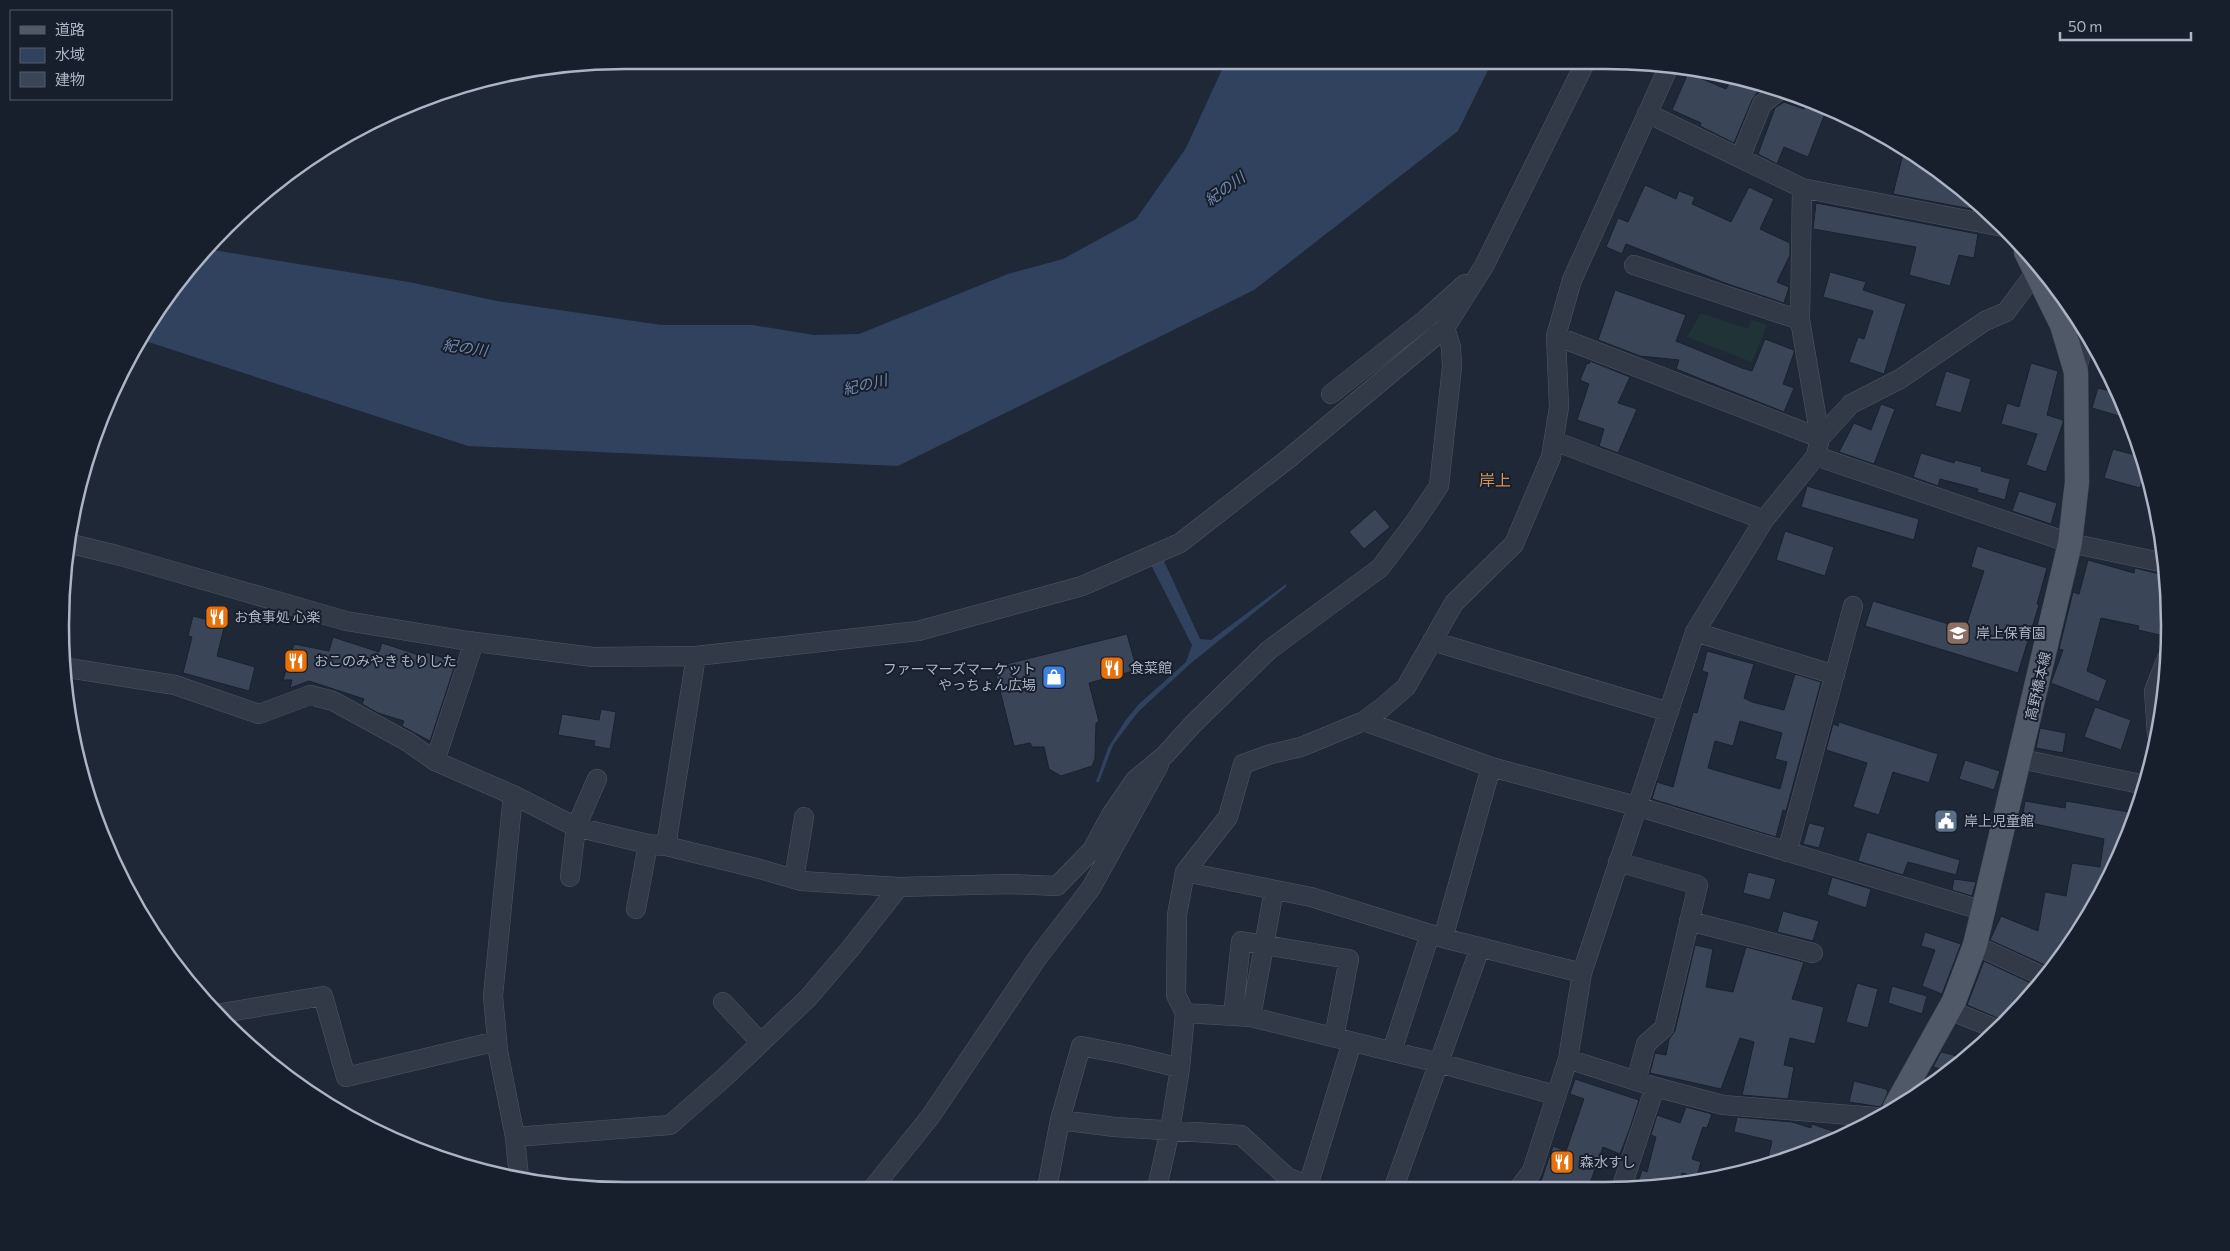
<svg xmlns="http://www.w3.org/2000/svg" width="2230" height="1251" viewBox="0 0 2230 1251" font-family="Commissioner,'Noto Sans JP',sans-serif">
  <style>
    .green { fill: #203438 }
    .water { fill: #31425f }
    .building { fill: #3a4658; stroke: #1a212e; fill-rule: evenodd }
    .lines { fill: none; stroke-linecap: round; stroke-linejoin: round }
    .minor-casing { stroke: #4f5766; stroke-width: 20 }
    .major-casing { stroke: #3b4351; stroke-width: 25 }
    .minor { stroke: #323a47; stroke-width: 19 }
    .major { stroke: #505968; stroke-width: 24 }
    .labels { text-anchor: middle; stroke-width: 4; stroke-linejoin: round; paint-order: stroke }
    .poi-label { font-size: 14px; fill: #acb4c5; stroke: #181f2c; text-anchor: start }
    .street-label { font-size: 14px; fill: #acb4c5; stroke: #181f2c }
    .water-label { font-size: 15px; font-style: italic; fill: #7389af; stroke: #181f2c }
    .quarter-label { font-size: 16px; fill: #d79354; stroke: #181f2c }
    .rim { fill: none; stroke: #acb4c5; stroke-width: 2.5 }
  </style>
  <rect width="100%" height="100%" fill="#1e2837"/>
  <!-- green -->
  <path class="green" d="M1701 313 1748 329 1752 320 1767 325 1752 362 1687 337Z"/>
  <!-- water -->
  <path class="water" d="M1492 62 1458 131 1254 290 898 466 468 446 139 339 155 311 207 249 409 282 497 301 661 325H752L814 335 859 334 1008 274 1063 259 1136 219 1186 148 1225 63Z
    M1163 559 1200 639 1211 640 1286 584V587L1191 663 1138 712 1113 745 1099 782H1096L1108 748 1125 721 1139 704 1186 662 1192 645 1151 565Z"/>
  <!-- building -->
  <path class="building" d="M1688 73 1726 89 1732 78 1759 90 1752 100 1734 143 1700 126 1701 123 1672 110Z
    M1784 102 1804 109 1806 103 1826 111 1808 157 1784 147 1777 164 1758 154 1775 108Z
    M1903 154 1918 158 1935 170 1933 177 1950 181 1973 197 1971 209 1893 194Z
    M1645 185 1676 199 1679 191 1695 197 1692 204 1731 222 1749 187 1774 199 1760 229 1790 243V255L1777 282 1789 287 1784 303 1725 283 1626 244 1622 254 1606 247 1618 218 1628 222Z
    M1816 203 1978 234 1974 258 1959 255 1950 286 1909 275 1916 247 1813 229Z
    M1830 272 1866 282 1863 290 1906 304 1884 374 1849 362 1858 337 1864 339 1873 311 1823 297Z
    M1615 290 1686 315 1676 341 1742 368 1752 371 1765 339 1794 350V353L1783 384 1794 388 1784 412 1676 369 1679 360 1640 356 1598 340Z
    M1590 361 1630 377 1618 403 1637 409 1618 453 1599 446 1604 429 1577 420 1589 384 1580 380 1587 363 1589 364Z
    M2031 363 2058 371 2047 415 2063 420V423L2046 472 2026 465 2037 434 2001 424 2007 403 2019 407Z
    M1946 371 1971 379 1961 413 1935 406Z
    M2098 388 2118 393 2122 404 2119 416 2092 408Z
    M1881 404 1895 409 1874 464 1839 452 1854 423 1871 430Z
    M2113 449 2142 457 2146 467 2140 488 2104 478Z
    M1921 453 1954 463 1955 460 1982 467 1981 471 2010 479 2005 500 1977 492 1978 489 1940 479 1938 486 1913 477Z
    M1807 486 1919 519 1914 540 1801 507Z
    M2019 491 2057 503 2051 524 2012 511Z
    M1375 509 1390 527 1364 549 1349 532Z
    M1785 531 1834 547 1825 576 1776 560Z
    M1977 546 2047 568 2037 604 2039 605 2018 673 1865 626 1873 601 1965 629 1984 571 1971 567Z
    M2088 560 2134 573 2135 568 2167 576V579L2163 598 2168 599V602L2160 635 2138 630 2139 626 2101 618 2087 671 2107 680 2099 702 2051 683 2063 650 2059 649 2073 592 2079 594Z
    M193 616 225 624 217 656 255 667 249 691 183 673 192 637 188 636Z
    M1127 634 1137 670 1089 683 1099 722 1096 723 1095 759 1092 766 1061 776 1049 769 1044 747H1032L1030 743 1014 746 994 667Z
    M333 637 379 652 382 643 425 657 426 652 456 662 430 741 402 726 404 721 378 713 362 704 364 699 309 681 290 688 292 680H283L294 644 329 651Z
    M1707 651 1754 664 1744 698 1752 702 1784 710 1795 674 1821 682 1786 811 1783 810 1776 837 1652 799 1657 782 1673 787 1693 712 1697 713 1708 673 1702 671ZM1740 721 1782 733 1775 759 1787 762 1780 789 1708 768 1715 741 1733 746Z
    M2095 707 2131 720 2121 750 2084 737Z
    M601 709 616 712 610 749 594 746 595 741 558 735 562 714 599 720Z
    M1839 722 1938 754 1929 783 1893 772 1879 815 1853 807 1867 763 1826 750 1833 724 1838 726Z
    M2040 728 2066 733 2063 753 2036 748Z
    M1965 760 2000 771 1994 790 1959 779Z
    M2025 801 2065 808 2066 801 2129 812 2125 841 2094 908 2049 967 1990 940 2001 916 2038 931 2045 892 2066 896 2072 863 2100 867 2104 839 2022 821Z
    M1809 823 1825 827 1819 848 1803 844Z
    M1867 832 1960 860 1956 875 1908 862 1903 875 1858 861Z
    M1748 872 1776 879 1770 900 1743 893Z
    M1832 877 1871 889 1866 908 1827 895Z
    M1954 879 1976 882 1972 896 1952 890Z
    M1783 911 1819 921 1813 941 1777 932Z
    M1925 932 1961 944 1942 994 1922 986 1935 950 1921 946Z
    M1695 945 1713 949 1706 987 1733 992 1746 947 1804 962 1792 999 1824 1007 1815 1044 1790 1038 1784 1065 1794 1067 1788 1099 1742 1095 1754 1042 1740 1038 1721 1089 1650 1073 1655 1053 1666 1055 1669 1039 1675 1031Z
    M1984 961 2035 985 2007 1022 1967 1005Z
    M1857 983 1878 989 1868 1028 1846 1022Z
    M1892 986 1927 996 1922 1014 1888 1003Z
    M1941 1052 1965 1058 1949 1071 1933 1067Z
    M1575 1079 1639 1100 1630 1128 1620 1154 1603 1147 1589 1186 1539 1187 1553 1146 1566 1151 1584 1099 1570 1094Z
    M1854 1081 1886 1089 1888 1092 1881 1107 1849 1102Z
    M1686 1107 1712 1114 1707 1128 1703 1127 1692 1159 1701 1162 1697 1177 1682 1173 1679 1181 1683 1183V1185L1637 1186 1642 1170 1647 1172 1656 1137 1651 1135 1657 1115 1680 1123Z
    M1737 1117 1792 1122 1811 1128 1812 1124 1841 1134 1787 1161 1766 1166 1772 1141 1734 1132Z"/>
  <g class="lines">
    <!-- minor casing -->
    <g class="minor-casing">
      <path id="minor" d="M1647 113 1802 188 1800 320 1820 438
        M1740 158 1762 104 1779 91
        M1802 188 2003 227
        M1634 265 1800 320
        M1556 336 1820 438
        M2076 372 2086 335
        M1331 394 1426 319 1465 284
        M1554 441 1764 520
        M1816 456 2070 543 2165 563
        M67 543 117 555 346 621 468 641 593 657 696 656 918 631 1082 586 1180 543 1288 459 1445 328 1484 266 1586 61
        M1695 632 1835 675
        M1432 641 1669 712
        M62 667 175 685 259 714 310 695 333 701 408 742 435 761 513 795 576 827 648 844 666 846 760 869 801 881 899 887 1009 884 1057 886 1092 850 1111 815 1135 780 1165 755 1193 724 1269 650 1380 568 1414 523 1439 486 1452 367 1451 347 1445 328
        M1364 721 1491 767 1636 806 1984 911
        M2157 734 2154 691 2167 658
        M2021 759 2145 785
        M435 761 474 642
        M513 795 493 996 498 1051 515 1137 519 1178
        M666 846 696 656
        M1787 852 1853 606
        M1618 862 1698 885 1664 1028 1646 1044 1636 1081
        M1185 872 1311 897 1443 938 1582 973
        M570 877 576 827 597 779
        M794 879 804 817
        M636 909 648 844
        M1689 921 1813 953
        M1443 938 1491 767
        M1975 945 2042 976
        M723 1002 760 1042
        M1949 1010 1999 1030
        M1185 1013 1251 1017 1439 1063 1555 1095
        M216 1014 323 996 346 1077 497 1041
        M1233 1016 1241 941 1349 959 1334 1037
        M1251 1017 1274 890
        M1392 1051 1430 934
        M1568 1059 1655 1087 1723 1105 1876 1117
        M1060 1120 1081 1046 1128 1055 1180 1068
        M515 1137 670 1125 726 1076 808 998 850 949 899 887
        M1308 1186 1352 1042
        M1622 1186 1655 1087
        M1394 1187 1480 948
        M1520 1187 1532 1171 1568 1059 1582 973 1695 632 1764 520 1816 456 1820 438 1851 404 1900 379 1985 321 2006 312 2036 272
        M1047 1188 1060 1120 1115 1127 1241 1135 1287 1177 1311 1187
        M1157 1188 1170 1130 1180 1068 1185 1013 1176 995 1177 915 1185 872 1228 817 1243 764 1271 754 1301 747 1364 721 1383 707 1406 687 1454 603 1514 544 1551 457 1559 407 1556 336 1572 280 1669 66
        M872 1189 930 1117 1038 957 1091 888 1159 765"/>
    </g>
    <!-- major casing -->
    <g class="major-casing">
      <path id="major" d="M1895 1107 1954 1001 1975 945 2070 543 2077 482 2076 372 2062 325 2026 252"/>
    </g>
    <!-- minor -->
    <use href="#minor" class="minor"/>
    <!-- major -->
    <use href="#major" class="major"/>
  </g>
  <!-- icons -->
  <defs>
    <g id="restaurant-square" transform="scale(1.25)"><rect x="-9" y="-9" width="18" height="18" rx="4" fill="#e8710a" stroke="#181f2c"/><path d="M-5-6h1v4h1v-4h1v4h1v-4h1v5L-1.5 .5V6h-2V.5L-5-1ZM5-6V6H3V1.5H1.5Q1.5-4 5-6Z" fill="#fff"/></g>
    <g id="school-square" transform="scale(1.25)"><rect x="-9" y="-9" width="18" height="18" rx="4" fill="#8d6e63" stroke="#181f2c"/><path d="M0-5L7-2L0 1L-7-2ZM-4 1L0 2.5L4 1V4Q0 6-4 4Z" fill="#fff"/></g>
    <g id="shop-square" transform="scale(1.25)"><rect x="-9" y="-9" width="18" height="18" rx="4" fill="#3f7fe0" stroke="#181f2c"/><path d="M-5-2.5h2.3a2.7 3.5 0 0 1 5.4 0H5L5.5 6h-11ZM-1.5-2.5h3a1.5 2.3 0 0 0-3 0Z" fill="#fff"/></g>
    <g id="civic-square" transform="scale(1.25)"><rect x="-9" y="-9" width="18" height="18" rx="4" fill="#5c6f8a" stroke="#181f2c"/><path d="M-.6-6.5H3V-4.5H.6V-3L4-1V1h2V6H-6V1h2V-1L-.6-3ZM-1.2 2.5V6h2.4V2.5Z" fill="#fff"/></g>
  </defs>
  <g fill-rule="evenodd">
    <use href="#restaurant-square" x="217" y="617"/>
    <use href="#school-square" x="1958" y="633"/>
    <use href="#restaurant-square" x="296" y="661"/>
    <use href="#restaurant-square" x="1112" y="668"/>
    <use href="#shop-square" x="1054" y="677"/>
    <use href="#civic-square" x="1946" y="821"/>
    <use href="#restaurant-square" x="1562" y="1162"/>
  </g>
  <g class="labels">
    <!-- poi labels -->
    <g class="poi-label">
      <text x="234" y="622">お食事処 心楽</text>
      <text x="1976" y="638">岸上保育園</text>
      <text x="314" y="666">おこのみやき もりした</text>
      <text x="1130" y="673">食菜館</text>
      <text x="1036" y="674" text-anchor="end">ファーマーズマーケット<tspan x="1036" dy="16">やっちょん広場</tspan></text>
      <text x="1964" y="826">岸上児童館</text>
      <text x="1580" y="1167">森水すし</text>
    </g>
    <!-- street labels -->
    <g class="street-label">
      <text transform="translate(2038 686) rotate(-77)" y="5">高野橋本線</text>
    </g>
    <!-- water labels -->
    <g class="water-label">
      <text transform="translate(1225 189) rotate(-36)" y="5">紀の川</text>
      <text transform="translate(465 348) rotate(8)" y="5">紀の川</text>
      <text transform="translate(865 385) rotate(-13)" y="5">紀の川</text>
    </g>
    <!-- quarter labels -->
    <g class="quarter-label">
      <text x="1495" y="486">岸上</text>
    </g>
  </g>
  <!-- crop -->
  <path d="M0 0H2230V1251H0ZM625 69H1605A556 556 0 0 1 2161 625V626A556 556 0 0 1 1605 1182H625A556 556 0 0 1 69 626V625A556 556 0 0 1 625 69Z" fill="#181f2c" fill-rule="evenodd"/>
  <path class="rim" d="M625 69H1605A556 556 0 0 1 2161 625V626A556 556 0 0 1 1605 1182H625A556 556 0 0 1 69 626V625A556 556 0 0 1 625 69Z"/>
  <!-- legend -->
  <rect x="10" y="10" width="162" height="90" fill="#181f2c" stroke="#535b69"/>
  <rect x="20" y="26" width="25" height="8" fill="#505968" stroke="#535b69"/>
  <text x="55" y="35" font-size="15" fill="#acb4c5">道路</text>
  <rect x="20" y="48" width="25" height="15" fill="#31425f" stroke="#535b69"/>
  <text x="55" y="60" font-size="15" fill="#acb4c5">水域</text>
  <rect x="20" y="72" width="25" height="15" fill="#3a4658" stroke="#535b69"/>
  <text x="55" y="85" font-size="15" fill="#acb4c5">建物</text>
  <!-- scale -->
  <path d="M2060 32v8h131v-8" fill="none" stroke="#acb4c5" stroke-width="2.5"/>
  <text x="2068" y="32" font-size="15" fill="#acb4c5" stroke="#181f2c" stroke-width="4" paint-order="stroke">50 m</text>
</svg>
